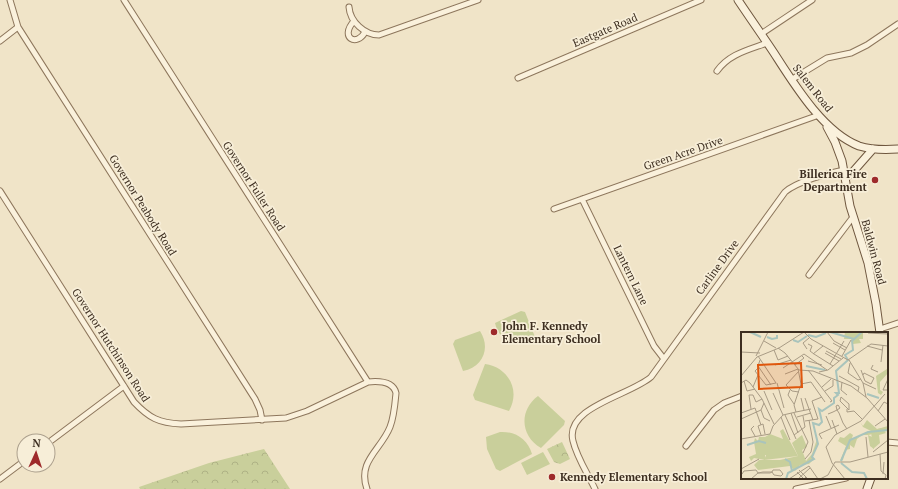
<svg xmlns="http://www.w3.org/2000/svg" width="898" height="489" viewBox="0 0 898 489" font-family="'PT Serif',serif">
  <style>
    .park { fill: url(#park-crowns) }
    .pitch { fill: #c9cf9b }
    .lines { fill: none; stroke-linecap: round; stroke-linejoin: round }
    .street-casing { stroke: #8d765c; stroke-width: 7 }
    .secondary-casing { stroke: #6f573f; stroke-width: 9 }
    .street { stroke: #faf1dc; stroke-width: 5 }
    .secondary { stroke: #faf1dc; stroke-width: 7 }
    .poi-dot { fill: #9e2a2b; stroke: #f7eed8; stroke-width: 1.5 }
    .labels { text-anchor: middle; stroke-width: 3.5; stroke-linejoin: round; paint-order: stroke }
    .street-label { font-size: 11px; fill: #3d2e20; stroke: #f7eed8 }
    .poi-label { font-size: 11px; font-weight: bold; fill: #3d2e20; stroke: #f7eed8; text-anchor: start }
    .inset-river { fill: none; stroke: #a9c4bc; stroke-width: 2 }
    .inset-road { fill: none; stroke: #a89b85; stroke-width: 1 }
    .view { fill: #df570d; fill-opacity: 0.15; stroke: #df570d; stroke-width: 2 }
    .inset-edge { fill: none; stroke: #3d2e20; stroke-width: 2 }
  </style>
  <defs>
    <pattern id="park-crowns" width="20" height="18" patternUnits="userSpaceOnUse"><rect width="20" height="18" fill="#c9cf9b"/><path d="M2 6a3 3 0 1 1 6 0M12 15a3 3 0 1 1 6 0" fill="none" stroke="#aeb285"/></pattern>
  </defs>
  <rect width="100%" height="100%" fill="#f0e4c8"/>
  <!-- park -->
  <path class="park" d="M562 442 570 459 560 464 554 462 547 449Z
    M264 449 290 489H140L139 487 209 463Z"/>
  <!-- pitch -->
  <path class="pitch" d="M521 311 525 312 535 337C519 349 499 342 495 323Z
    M480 331C491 348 483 367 463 371L453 344 455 340Z
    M485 364C508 367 521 390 509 411L475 400 473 395Z
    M538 396 565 421 564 425 541 448C520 436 519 410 538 396Z
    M500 432C516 431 528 440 532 454L500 471 496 469 487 449 486 437Z
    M543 452 550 464 527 475 521 463Z"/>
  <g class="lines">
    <!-- street casing -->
    <g class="street-casing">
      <path id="street" d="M10 0 18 27 255 399 260 410 262 420
        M124 0 368 382
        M349 7C350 22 365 35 379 35L478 0
        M354 21C339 38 357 47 365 32
        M761 34 812 0
        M0 41 18 27
        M717 71C729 54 748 50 767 43
        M518 78 701 0
        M791 80 827 58 851 53 867 45 898 24
        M0 191 134 402C149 418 159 423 181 424L286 418 307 411 368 382C378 381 393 381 396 393 395 404 394 417 390 427 381 450 357 461 367 489
        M582 199 654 346 664 359
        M554 209 819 115
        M809 275 853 217
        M880 329 898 323
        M887 442 898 443
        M48 443 124 386
        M686 446 714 410 724 403 742 396
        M0 479 24 461
        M595 489C588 474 577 458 573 441 564 407 631 395 651 377L785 192C796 182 828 173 844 170
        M796 489 846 478"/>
    </g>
    <!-- secondary casing -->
    <g class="secondary-casing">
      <path id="secondary" d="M738 0C750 18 762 35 774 53 794 84 823 132 859 146 872 150 885 150 898 149
        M827 127 835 142 842 161 850 206 868 263 876 304 880 333
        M845 177 851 174 873 149
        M867 489 871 478"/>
    </g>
    <!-- street -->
    <use href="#street" class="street"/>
    <!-- secondary -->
    <use href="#secondary" class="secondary"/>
  </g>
  <!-- markers -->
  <g class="poi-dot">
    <circle cx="875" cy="180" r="4"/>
    <circle cx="494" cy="332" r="4"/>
    <circle cx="552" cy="477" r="4"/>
  </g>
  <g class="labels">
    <!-- street labels -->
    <g class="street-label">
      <text transform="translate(605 30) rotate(-23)" y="4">Eastgate Road</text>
      <text transform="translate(813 88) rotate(52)" y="4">Salem Road</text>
      <text transform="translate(683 153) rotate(-19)" y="4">Green Acre Drive</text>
      <text transform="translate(254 186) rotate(57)" y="4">Governor Fuller Road</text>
      <text transform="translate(143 205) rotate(58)" y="4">Governor Peabody Road</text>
      <text transform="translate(874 252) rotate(75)" y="4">Baldwin Road</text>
      <text transform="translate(717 267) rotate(-54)" y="4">Carline Drive</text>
      <text transform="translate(631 275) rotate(64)" y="4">Lantern Lane</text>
      <text transform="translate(111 345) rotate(57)" y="4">Governor Hutchinson Road</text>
    </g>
    <!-- poi labels -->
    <g class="poi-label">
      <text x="867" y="178" text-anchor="end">Billerica Fire<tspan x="867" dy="13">Department</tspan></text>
      <text x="502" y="330">John F. Kennedy<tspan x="502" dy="13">Elementary School</tspan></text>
      <text x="560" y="481">Kennedy Elementary School</text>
    </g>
  </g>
  <!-- overview -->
  <g transform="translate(741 332)">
    <rect width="147" height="147" fill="#f0e4c8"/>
    <path d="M42 97 57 124 23 128 26 121 24 105 29 102 42 107 39 99Z" fill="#c9cf9b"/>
    <path d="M18 105H25L27 123H24V128L13 126 10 129 8 125 15 122 13 110 14 106 17 109Z" fill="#c9cf9b"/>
    <path d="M146 37 147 41 139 50V58L142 60 140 63 137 61 135 44ZM147 94 146 99 127 103 131 105 133 117 129 114 127 103H121L116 107 113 116 109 113V117L104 118 102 128 99 129 105 114 97 109 99 105 103 106 109 101 112 103 111 106H116L126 100Z" fill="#c9cf9b"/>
    <path d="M104 0H122V7H118L120 11 112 12 110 7H103ZM126 88 136 97 147 95 143 99 145 101 138 103 139 111 132 117 130 99 122 95 119 90 122 94ZM61 103 66 115 61 118 65 129 71 122 76 107 77 113 71 125 73 127 68 132 59 133 54 139 49 134 17 138 13 133 18 128H39L57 124 51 111Z" fill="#c9cf9b"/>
    <path class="inset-river" d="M9 0 20 5M89 0 113 7M67 3 75 5 85 1M26 5 31 7 36 6V3M52 8 57 10 66 4M65 34 84 38M126 62 138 66M6 113 18 109 25 111M44 127 49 130 51 139M100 129 109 108 127 100 147 98M100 131 111 140 123 141 126 147M45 147 47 141 73 127 71 125 77 112 72 91 78 93 81 90 78 77 81 79 93 71V66L97 63 95 61H98L95 39 107 28 104 23 112 18 111 9 121 0"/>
    <path class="inset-road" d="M63 0 70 7 107 28 130 12 147 14M86 0 93 9 106 16M127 1 147 2M23 9 35 16M92 11 104 18M67 12 71 14 69 19 73 22 92 34M126 14 141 18M37 16 44 21 58 38 72 39 110 54 126 66 147 90M66 17 62 11 68 6M33 18 37 28 47 24M85 19 100 27M0 20 19 21M84 21 98 29M72 22 82 14M15 24 27 0M17 24 35 51M101 24 110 8M19 28 17 34 30 53M108 28 122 51 125 65M67 29 81 33M140 30 142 13M109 31 107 41 117 48 120 47M89 32 103 9M34 33 50 28M54 33 63 26 61 24M132 33 130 37 137 40M18 35 14 39 25 53 35 51M42 36 63 22 86 38M67 38 91 69 89 70M120 38 124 49 130 52 133 46 123 41 122 43M58 39 45 53 51 59 58 60M78 40 87 38 102 26M44 42 57 37M0 44 16 25 38 16 63 0M98 44 118 55 117 59M3 49 6 59 14 57M101 50 100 58 106 63M0 51 5 48 9 51 21 67 33 92M36 51 43 76M122 51 135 57M60 52 70 50 84 70M12 55 17 43M81 55 90 47M49 58 47 63 53 72M146 58H142L147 47M23 59 31 78M84 59 92 54V48M32 61 42 83M100 65 108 72V78L99 69ZM60 66 63 78M64 66 72 88M10 77 8 63H12L15 70 21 67M106 77V80L113 79 121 87M20 78 23 86 29 89M137 79 143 70 147 72M55 80 70 77M0 81 14 76 20 93M50 81 57 101M53 81 67 110 62 121M87 82 92 80 96 78 99 76 97 73 95 74 96 78 98 81 102 91 106 97M44 83 55 107M85 84 90 96M40 85 49 108M56 85 70 81M0 87 20 78 23 71M91 88 96 102M64 89 77 87 71 69 81 65M13 94 10 97 14 104M134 94 144 87M20 103 17 94 22 92 24 102M53 103 64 95 62 84M125 105 127 125M0 107 29 102 32 94 42 83 55 80 53 73 60 52 57 37M81 107 78 102 98 93M132 120 147 108M139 122 140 139 145 143 144 147M64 127 70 120 72 110 68 88M0 137 18 127M58 138 67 147M56 140 63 147 65 145M17 141 22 140H31L33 143 40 144 42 142 39 138H32L31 140 29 141H17M1 142 3 139 15 138 17 141 10 147M142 142 143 130M48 147 68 134 77 147M57 147 69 136M79 147 87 143 94 130H109L147 120M104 147 91 131 85 115 94 103 120 89 144 62"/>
    <path class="view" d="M60 31 61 55 18 57 17 33Z"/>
    <rect width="147" height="147" class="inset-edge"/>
  </g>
  <!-- north arrow -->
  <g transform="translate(36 453) rotate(3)"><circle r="19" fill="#f7eed8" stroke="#ada18e"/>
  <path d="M0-3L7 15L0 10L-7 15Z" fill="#9e2a2b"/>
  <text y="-6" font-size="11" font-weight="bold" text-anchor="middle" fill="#3d2e20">N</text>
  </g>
</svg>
